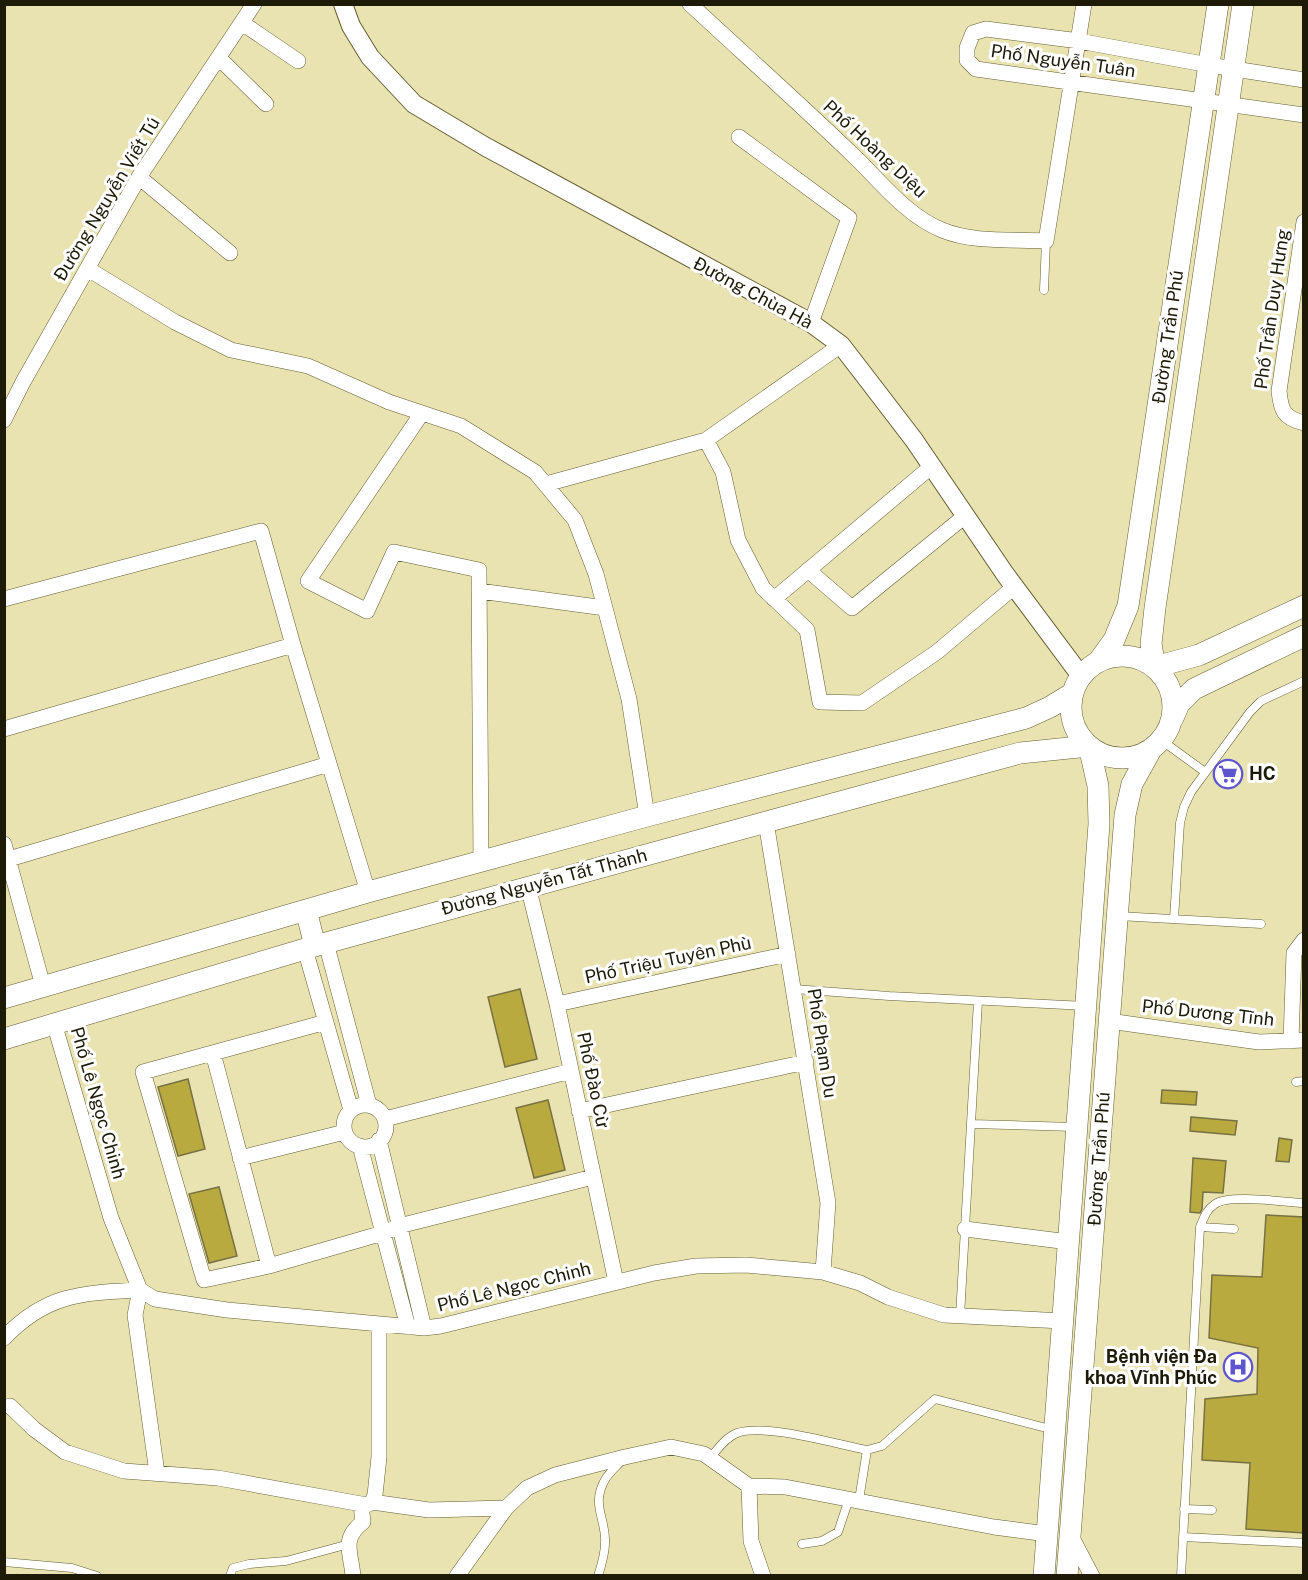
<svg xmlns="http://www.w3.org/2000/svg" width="1308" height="1580" viewBox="0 0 1308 1580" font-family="'Public Sans',sans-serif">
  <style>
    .building { fill: #b9aa3f; stroke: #777143; stroke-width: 1.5 }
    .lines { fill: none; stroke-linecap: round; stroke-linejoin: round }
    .service-casing { stroke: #655e31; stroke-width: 9 }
    .minor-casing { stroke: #655e31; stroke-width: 16 }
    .tertiary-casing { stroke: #655e31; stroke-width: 20 }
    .secondary-casing { stroke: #655e31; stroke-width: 22 }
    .service { stroke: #fff; stroke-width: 8 }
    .minor { stroke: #fff; stroke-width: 15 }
    .tertiary { stroke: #fff; stroke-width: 18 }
    .secondary { stroke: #fff; stroke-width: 21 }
    .labels { text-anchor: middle; stroke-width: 6; stroke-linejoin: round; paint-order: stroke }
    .street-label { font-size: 18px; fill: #1d1a07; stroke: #fff }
    .poi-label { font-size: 18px; font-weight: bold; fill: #1d1a07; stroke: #fff; text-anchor: start }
  </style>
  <rect width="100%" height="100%" fill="#e9e2b1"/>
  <!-- building -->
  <path class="building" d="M520 989 537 1059 505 1067 488 997Z
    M188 1079 205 1149 178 1156 158 1087Z
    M1162 1090 1197 1092 1196 1105 1161 1103Z
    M548 1100 565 1170 534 1178 516 1108Z
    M1191 1117 1237 1121 1235 1135 1190 1131Z
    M1279 1138 1292 1140 1289 1162 1276 1161Z
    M1193 1158 1226 1161 1223 1193 1203 1192 1202 1209 1200 1213 1190 1212Z
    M219 1187 237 1256 209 1263 189 1194Z
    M1266 1215 1304 1217V1533L1246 1529 1250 1463 1202 1460 1205 1399 1257 1394 1258 1348 1209 1338 1212 1275 1262 1277Z"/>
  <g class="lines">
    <!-- service casing -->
    <g class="service-casing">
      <path id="service" d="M1044 290 1046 241
        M1161 740 1205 772
        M1118 916 1261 924
        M1174 919 1180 823 1184 807 1191 792 1250 712 1261 701 1304 681
        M794 989 889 996 1086 1006
        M1296 1082 1304 1081
        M971 1124 1074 1127
        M1200 1227 1234 1229
        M960 1316 978 1001
        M710 1458C718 1449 726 1437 737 1433 766 1423 835 1444 867 1450L882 1446 935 1399 1054 1430
        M859 1500 867 1450
        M1184 1509 1212 1510
        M1183 1537 1304 1543
        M802 1544 822 1541 838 1532 849 1499
        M4 1562 72 1568 97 1576
        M230 1576 233 1568 249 1564 286 1561 349 1544
        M598 1576C602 1564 606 1551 605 1538 604 1515 591 1503 606 1478 610 1472 617 1466 622 1460
        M1181 1576 1200 1227C1204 1218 1206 1210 1215 1204 1229 1194 1284 1202 1304 1203"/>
    </g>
    <!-- minor casing -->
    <g class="minor-casing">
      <path id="minor" d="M690 4C745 55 801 105 855 157 881 182 907 216 942 230 973 243 1013 239 1046 241L1084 4
        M242 23 298 61
        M219 58 266 104
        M1304 80 1209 65 1079 41 986 29 973 33 967 48V60L976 69 1304 115
        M739 137 849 218 811 323
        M139 177 230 253
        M1304 222 1279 391C1281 410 1283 418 1304 423
        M88 269 175 322 231 350 308 366 389 402 461 426 535 472 575 520 596 574 629 699 647 816
        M422 413 308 581 367 611 394 552 479 570 481 861
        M4 420 23 382 139 177 254 4
        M706 440 723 472 738 540 763 588 807 630 820 702 862 703 937 652 1014 587
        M546 484 706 440 841 345
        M808 570 852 608 965 516
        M479 591 605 608
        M4 599 261 531 293 645 368 892
        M774 599 932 466
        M4 729 293 645
        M766 822 828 1203 823 1272
        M4 844 43 986
        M9 859 329 764
        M528 886 557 1004 616 1282
        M326 943 369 1105
        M305 949 351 1110
        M557 1004 788 954
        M1109 1021 1259 1042 1304 1040
        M326 1022 143 1072 204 1280 269 1266 383 1233 399 1226 593 1177
        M54 1023 111 1218 140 1290 155 1299 227 1310 424 1328 441 1326 654 1273 696 1266 746 1265 823 1272 860 1283 888 1297 944 1315 1063 1321
        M1291 1041 1294 953 1304 940
        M213 1053 269 1266
        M344 1126a21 21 0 1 1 42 0a21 21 0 1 1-42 0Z
        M579 1111 806 1062
        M385 1119 571 1071
        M379 1140 424 1328
        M360 1146 408 1327
        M240 1158 345 1132
        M965 1229 1069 1242
        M4 1338C47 1293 83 1293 140 1290L135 1315 157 1473
        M10 1406 34 1429 65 1452 124 1471 218 1478 367 1505 372 1502 375 1495 379 1457V1325
        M749 1486 751 1541 763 1576
        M372 1502 429 1510 506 1508
        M1071 1536 1092 1576
        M353 1576C351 1552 341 1539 363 1522L361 1505
        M457 1576 506 1508 527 1488 555 1475 625 1457 671 1447 704 1454 749 1486 785 1487 994 1527 1047 1534"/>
    </g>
    <!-- tertiary casing -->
    <g class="tertiary-casing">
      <path id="tertiary" d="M343 4 351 26 370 57 414 104 486 147 811 323 841 345 868 380 914 440 1005 574 1081 676"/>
    </g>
    <!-- secondary casing -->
    <g class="secondary-casing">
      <path id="secondary" d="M1243 4 1155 608 1151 644 1155 667 1199 655 1304 606
        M1071 707a51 51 0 1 1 102 0a51 51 0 1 1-102 0Z
        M1098 662 1114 640 1128 606 1218 4
        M1173 718 1179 704 1194 689 1304 636
        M306 910 315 946
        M4 998 368 892 647 816 1026 718 1050 707 1073 693
        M4 1039 315 946 766 822 1020 753 1089 746 1098 786 1099 824 1044 1576
        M1067 1576 1125 815 1132 784 1152 748"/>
    </g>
    <!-- service -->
    <use href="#service" class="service"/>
    <!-- minor -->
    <use href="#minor" class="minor"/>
    <!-- tertiary -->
    <use href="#tertiary" class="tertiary"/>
    <!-- secondary -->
    <use href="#secondary" class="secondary"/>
  </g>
  <!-- icons -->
  <defs>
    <g id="supermarket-ring" transform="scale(1.5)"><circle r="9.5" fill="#fff" stroke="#5e56cf" stroke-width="1.5"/><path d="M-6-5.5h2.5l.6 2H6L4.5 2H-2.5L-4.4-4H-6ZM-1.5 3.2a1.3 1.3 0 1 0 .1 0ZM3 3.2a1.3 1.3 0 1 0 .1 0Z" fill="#5e56cf"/></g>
    <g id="hospital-ring" transform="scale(1.5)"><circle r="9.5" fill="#fff" stroke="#5e56cf" stroke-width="1.5"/><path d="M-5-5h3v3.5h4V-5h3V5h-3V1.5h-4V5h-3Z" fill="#5e56cf"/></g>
  </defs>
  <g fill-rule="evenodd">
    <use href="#supermarket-ring" x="1228" y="774"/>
    <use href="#hospital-ring" x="1238" y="1367"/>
  </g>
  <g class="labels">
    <!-- street labels -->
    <g class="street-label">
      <text transform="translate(1063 61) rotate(8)" y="6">Phố Nguyễn Tuân</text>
      <text transform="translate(875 149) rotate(43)" y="6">Phố Hoàng Diệu</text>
      <text transform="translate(107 199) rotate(-59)" y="6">Đường Nguyễn Viết Tú</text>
      <text transform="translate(753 293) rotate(28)" y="6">Đường Chùa Hà</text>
      <text transform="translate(1272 309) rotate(-82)" y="6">Phố Trần Duy Hưng</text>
      <text transform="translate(1168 337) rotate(-82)" y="6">Đường Trần Phú</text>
      <text transform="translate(544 882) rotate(-15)" y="6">Đường Nguyễn Tất Thành</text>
      <text transform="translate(668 960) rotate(-12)" y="6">Phố Triệu Tuyên Phù</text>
      <text transform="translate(1208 1013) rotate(6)" y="6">Phố Dương Tĩnh</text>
      <text transform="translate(822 1043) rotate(81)" y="6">Phố Phạm Du</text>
      <text transform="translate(593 1080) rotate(78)" y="6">Phố Đào Cừ</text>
      <text transform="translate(98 1103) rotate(74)" y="6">Phố Lê Ngọc Chinh</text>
      <text transform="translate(1099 1159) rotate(-86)" y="6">Đường Trần Phú</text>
      <text transform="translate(514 1287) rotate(-14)" y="6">Phố Lê Ngọc Chinh</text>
    </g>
    <!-- poi labels -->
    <g class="poi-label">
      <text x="1249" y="780">HC</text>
      <text x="1217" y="1363" text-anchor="end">Bệnh viện Đa<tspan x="1217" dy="21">khoa Vĩnh Phúc</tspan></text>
    </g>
  </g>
  <!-- border -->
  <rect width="1308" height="1580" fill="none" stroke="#1d1a07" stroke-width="12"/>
</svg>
